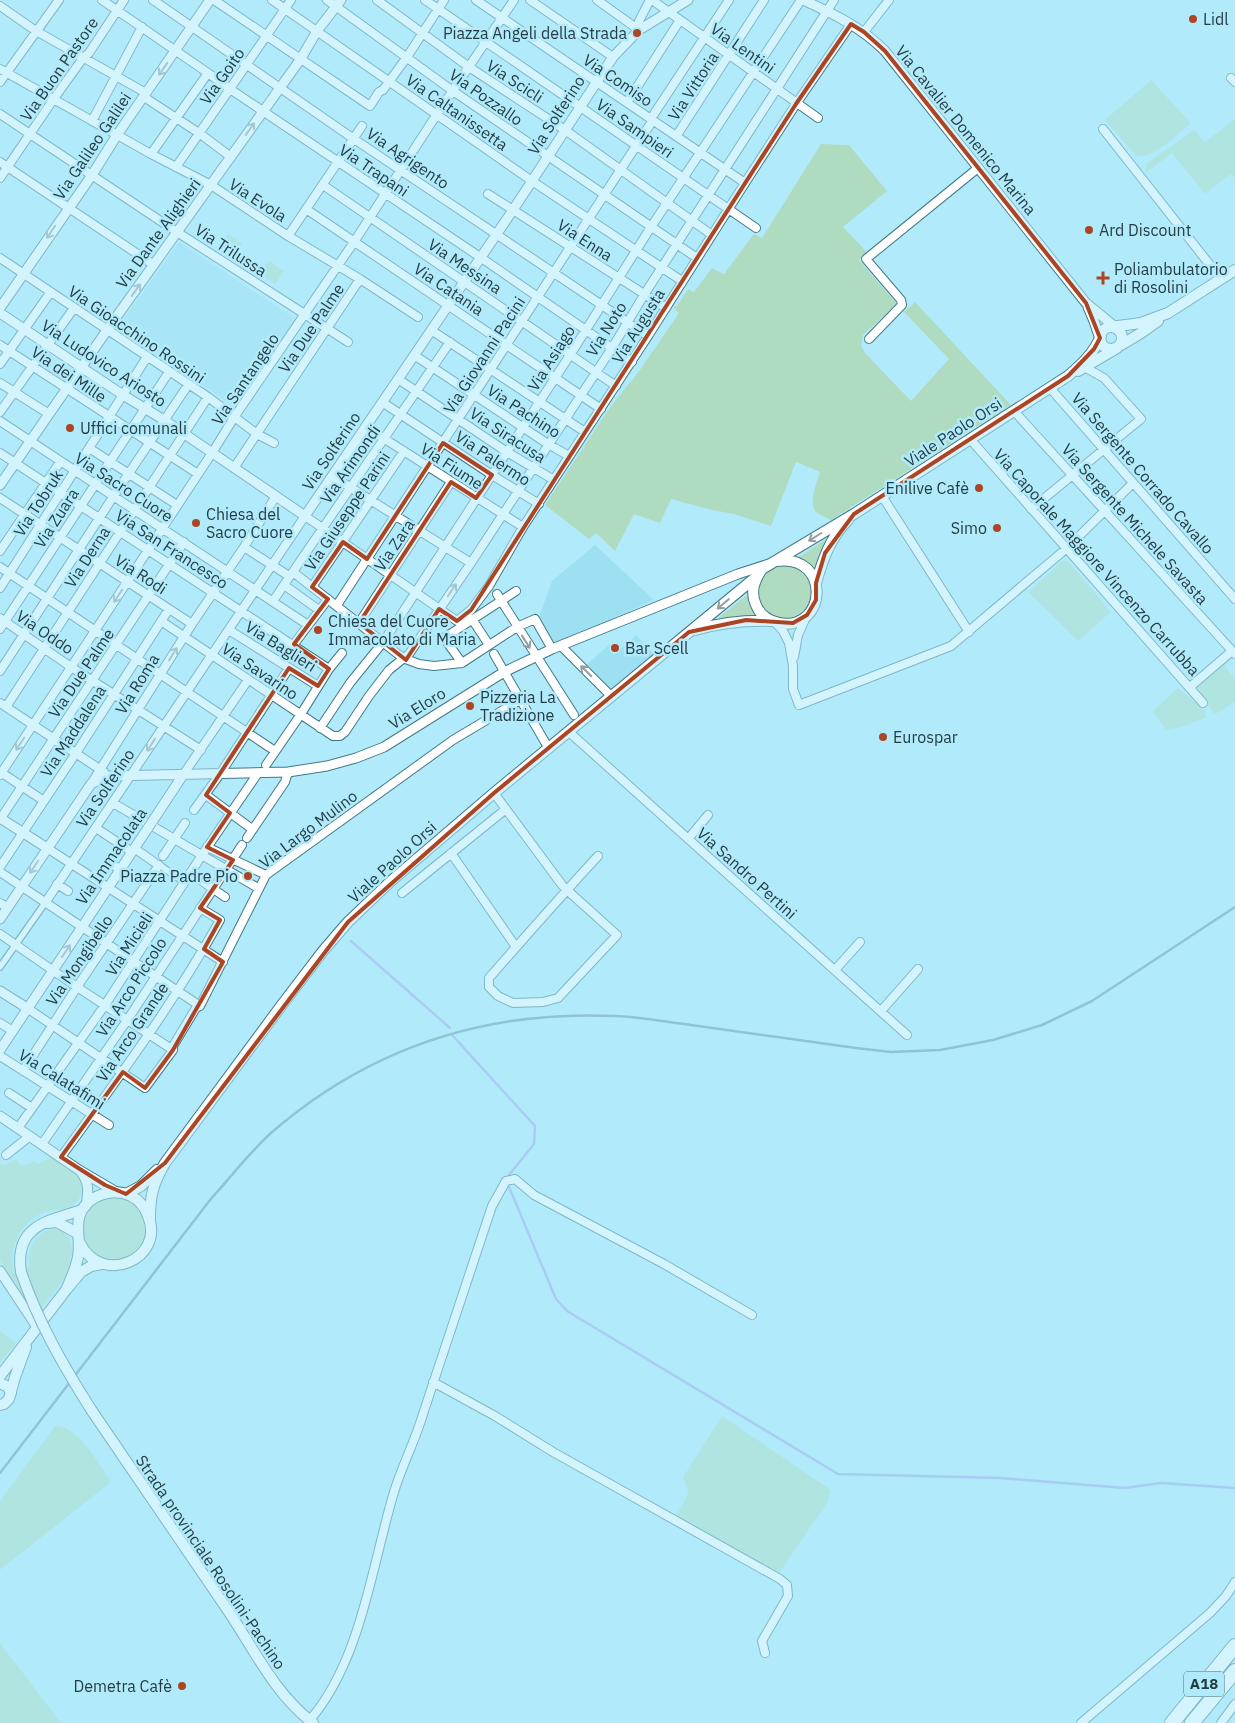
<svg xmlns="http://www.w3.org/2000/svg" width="1235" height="1723" viewBox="0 0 1235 1723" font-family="'IBM Plex Sans',sans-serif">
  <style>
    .built { fill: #9de0f2 }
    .green { fill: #afdcc0 }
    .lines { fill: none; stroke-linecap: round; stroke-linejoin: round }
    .stream { stroke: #9ea8e9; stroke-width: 2.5 }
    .pedestrian-casing { stroke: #427987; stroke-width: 8 }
    .minor-casing { stroke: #427987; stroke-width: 10 }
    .tertiary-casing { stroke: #427987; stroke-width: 11 }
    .secondary-casing { stroke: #427987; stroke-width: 12 }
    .motorway-casing { stroke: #427987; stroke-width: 16 }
    .pedestrian { stroke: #fff; stroke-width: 5.5 }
    .minor { stroke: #fff; stroke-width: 8 }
    .tertiary { stroke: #fff; stroke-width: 9 }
    .secondary { stroke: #fff; stroke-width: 10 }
    .motorway { stroke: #fff; stroke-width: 14 }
    .rail { stroke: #6b949f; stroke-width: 2.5 }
    .tertiary-bridge-casing { stroke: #427987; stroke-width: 11; stroke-linecap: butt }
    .secondary-bridge-casing { stroke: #427987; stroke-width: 12; stroke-linecap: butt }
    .tertiary-bridge { stroke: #fff; stroke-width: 9 }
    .secondary-bridge { stroke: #fff; stroke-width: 10 }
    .oneway { stroke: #929ea1 }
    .marked { fill: none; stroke: #ac4524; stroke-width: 4; stroke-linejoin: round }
    .poi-dot { fill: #ac4524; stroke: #b1ebfb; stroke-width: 2 }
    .labels { text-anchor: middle; stroke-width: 5; stroke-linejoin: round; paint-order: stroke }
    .shield { fill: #b1ebfb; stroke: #4f707a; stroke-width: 1 }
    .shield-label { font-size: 15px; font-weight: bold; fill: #253c43 }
    .poi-label { font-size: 16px; fill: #253c43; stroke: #b1ebfb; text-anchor: start }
    .street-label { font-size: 16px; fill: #253c43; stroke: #b1ebfb }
  </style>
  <rect width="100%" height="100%" fill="#b1ebfb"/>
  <!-- built -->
  <path class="built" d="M179 242 296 319 236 408 117 328Z
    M595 545 654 600 554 645 538 620 552 581Z
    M636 635 653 654 610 689 596 679 585 666 610 644 617 652Z"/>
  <!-- green -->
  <path class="green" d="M1151 80 1190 122 1189 125C1175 136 1155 158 1136 156L1105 120Z
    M1235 119V179L1231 174 1205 194 1172 153 1146 173V164L1194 130 1205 142Z
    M821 144 849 145 887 191 843 227 867 252 859 260 897 304 863 335 861 346 865 353 911 401 949 359 904 312 915 302 1011 405 831 520C827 518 820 515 816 512 808 503 817 482 820 472L796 462 771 526 734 514 712 510 671 499 660 523 634 514 615 551 596 533 589 539 545 505 611 406 640 370 679 313 673 307 677 306 688 289 694 292 712 268 724 274 754 234 762 238Z
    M228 234 242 243 233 256 219 247Z
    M269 261 284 271 275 284 260 274Z
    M828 538 819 554 815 572 808 563 797 558Z
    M1062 561H1068L1111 612 1078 641 1028 592Z
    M759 592a26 26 0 1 1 52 0a26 26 0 1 1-52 0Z
    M747 595 749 597 750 606 757 615 718 618Z
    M1233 656 1234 657 1224 666 1235 679V701L1222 711 1214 714 1196 685Z
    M1178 688 1204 709 1207 717 1182 727 1166 730 1153 711Z
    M51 1157C65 1166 90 1176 80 1197 78 1201 74 1206 69 1207 61 1211 51 1209 43 1213 19 1223 7 1250 15 1274L26 1270 30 1264 28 1263C30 1216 83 1219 70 1265 65 1282 46 1302 34 1316L0 1261V1164L5 1165 16 1159 22 1166 35 1161 37 1164Z
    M83 1229a32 32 0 1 1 64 0a32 32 0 1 1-64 0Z
    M0 1331 16 1343 0 1363Z
    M722 1416 831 1490 827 1503 779 1573H775L675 1517C679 1510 689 1497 688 1489 687 1484 684 1482 683 1477Z
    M55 1426C78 1425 100 1465 111 1482L0 1570V1501Z
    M0 1643 61 1723H0Z"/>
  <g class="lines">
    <!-- stream -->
    <path class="stream" d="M351 941 450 1028
      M453 1036 535 1126 534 1144 509 1175
      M509 1187 556 1299 567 1311 838 1474 1001 1478 1125 1488 1161 1483 1235 1488"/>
    <!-- pedestrian casing -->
    <g class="pedestrian-casing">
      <path id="pedestrian" d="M161 866 181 880
        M0 967 45 903"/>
    </g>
    <!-- minor casing -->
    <g class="minor-casing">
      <path id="minor" d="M102 0 208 73 230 89 480 257 632 362
        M153 0 354 139 648 336
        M214 0 370 106 379 92 383 90 407 57 444 0
        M272 0 532 181 682 281
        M327 0 453 91 697 258
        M377 0 469 67 565 130 712 235
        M425 0 756 228
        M476 0 745 183
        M530 0 613 57
        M597 0 639 30V21L650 0
        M652 0 818 118
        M0 6 36 31 146 93
        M864 32 889 0
        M0 69 151 154 211 185 288 236 360 279 418 317
        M1231 78 1235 82
        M0 82 59 0
        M144 97 199 133 231 157
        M630 98 680 20
        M0 114 177 232 348 342
        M654 114 729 0
        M92 121 142 27
        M1103 129 1221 279
        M677 135 764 0
        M151 154 208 73
        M0 162 154 265
        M176 167 291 0
        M0 178 53 100 83 58 89 53 124 0
        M323 185 616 386
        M488 194 666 308
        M306 209 601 409
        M288 236 362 126
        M0 258 208 397 257 434 274 443
        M431 330 585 432
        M869 339 902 305 901 300 866 259 978 168
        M0 345 198 474
        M414 355 548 444 569 456
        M0 364 50 293
        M398 379 507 452 554 480
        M0 383 49 414
        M1050 388 1235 599
        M382 402 492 475 539 504
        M1014 411 1235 654
        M0 412 74 308
        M0 421 308 625
        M366 427 523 527
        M970 439 1203 703
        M89 448 177 505
        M0 453 329 669
        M234 468 360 279
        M332 476 471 563
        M882 496 969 632
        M0 498 192 624
        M1031 509 1141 419 1104 378 1086 368
        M244 547 289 576
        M0 551 60 462
        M0 567 275 751
        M293 572 403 658 419 664 434 666 462 663 517 627 535 619 552 649
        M284 585 319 610
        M312 587 404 451
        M0 588 147 357
        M497 594 574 715
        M273 601 450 342
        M337 605 653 120
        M0 618 71 667 201 750
        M472 619 489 645
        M161 621 333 736H340L345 732 369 696 389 670 409 654 471 563 612 348 644 295 834 0
        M359 623 451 482
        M776 623 783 631 789 643 793 666V689L799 705 951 646 1067 548 1133 483
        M0 629 169 372
        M229 630 318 686
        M294 644 328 599
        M561 646 612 697
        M494 654 549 749
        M794 657 798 635 807 615
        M462 663 444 638 516 591
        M0 671 113 497 188 385
        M1190 687 1232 651
        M0 703 104 772
        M6 707 208 397
        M320 728 350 683 384 641 570 355 651 227 801 0
        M569 732 907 1035
        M266 765 301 714 329 669 342 653
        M2 773 44 801
        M0 775 212 453 235 416 354 242 437 114 514 0
        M183 775 248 680
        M91 784 192 624 244 547 276 496
        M494 793 562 885 567 890 617 935 558 998 543 1002 513 1003 498 996 489 987V978C525 937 561 896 598 856
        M206 795 252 829
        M113 803 258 888
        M194 810 220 774 289 668
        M1 818 184 542
        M96 828 132 852
        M247 838 285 782 288 772
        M688 839 708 815
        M207 847 266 875
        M47 848 223 962
        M134 848 154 862
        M451 853 516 947
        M163 856 185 823
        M111 864 120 869
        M0 867 76 753 169 609
        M0 872 200 1006
        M190 873 225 897
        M57 884 68 891
        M402 893 506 809
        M0 903 8 908
        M45 903 305 516 457 621 471 610 489 586 523 527 648 336 745 183 796 104 851 24
        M0 934 77 987 173 1050
        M835 970 860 942
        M27 1008 145 1088 173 1050V1046L196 1008 200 1006 266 875 453 740 520 700
        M881 1011 918 969
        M0 1023 13 1031
        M0 1056 109 1125
        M23 1071 77 987 159 865
        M9 1093 32 1108
        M18 1128 105 1005 202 855 258 773
        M42 1144 128 1019 242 845
        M6 1155 30 1136
        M61 1157C117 1080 174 1003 220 920L200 908
        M433 1382 495 1416 553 1452 780 1579 787 1585 788 1596 762 1641 765 1653
        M309 1721C361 1662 372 1565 394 1492 402 1466 415 1441 423 1414 446 1345 469 1276 492 1206L506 1181 515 1179 534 1195 664 1264 752 1315
        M1081 1723 1210 1613 1226 1596 1235 1582
        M1221 1723 1235 1704"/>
    </g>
    <!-- tertiary casing -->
    <g class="tertiary-casing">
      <path id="tertiary" d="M803 0C834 14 861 27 885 51L1086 303 1120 331
        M1088 307 1094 321 1101 342
        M0 308 92 175 117 135 210 0
        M0 313 123 395 164 420 305 516 513 210 613 57 639 30 688 0
        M0 485 112 323 300 60 317 31 341 0
        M0 818 47 848
        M152 822 183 775
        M0 919 91 784 102 778 110 776 288 772 327 766 356 758 384 747 504 672 552 649 738 574 769 564
        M0 991 27 1008
        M0 1050 148 828
        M0 1116 79 1170 118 1193
        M81 1172C90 1184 88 1192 86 1206
        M0 1271 37 1327"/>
    </g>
    <!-- secondary casing -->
    <g class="secondary-casing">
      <path id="secondary" d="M1100 338a11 11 0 1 1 22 0a11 11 0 1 1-22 0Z
        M1110 327 1141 323 1168 313 1235 270
        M1121 345 1141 333 1158 321
        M1078 371 1117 348
        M777 561C832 554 827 632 779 623 769 621 760 615 756 605 750 592 754 581 762 569L854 514 1068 376C1082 364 1094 353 1101 336
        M816 583C823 559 830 538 848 520
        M695 630C720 623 744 620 771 621
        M126 1194 141 1186 157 1170
        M150 1219C150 1195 153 1184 165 1163L281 1006 323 951 348 922 391 881 494 793 756 577
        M47 1223 57 1222 77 1233
        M21 1272C14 1226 47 1221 82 1210
        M66 1290C71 1279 76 1268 78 1257 82 1235 69 1214 94 1198 105 1192 119 1190 131 1196 139 1200 145 1207 148 1216 166 1259 101 1287 80 1243
        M0 1376 66 1290 81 1272 91 1266 102 1264
        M0 1383 8 1387 11 1393
        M0 1405 4 1404 9 1399 15 1377 26 1347
        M92 1411C138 1478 184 1545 229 1612 255 1651 275 1694 313 1723"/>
    </g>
    <!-- motorway casing -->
    <g class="motorway-casing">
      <path id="motorway" d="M1172 1723 1235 1646
        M1192 1723 1235 1671"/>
    </g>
    <!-- pedestrian -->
    <use href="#pedestrian" class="pedestrian"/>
    <!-- minor -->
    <use href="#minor" class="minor"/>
    <!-- tertiary -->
    <use href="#tertiary" class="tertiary"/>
    <!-- secondary -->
    <use href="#secondary" class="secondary"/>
    <!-- motorway -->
    <use href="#motorway" class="motorway"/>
    <!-- rail -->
    <path class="rail" d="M0 1473 210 1200C230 1178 249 1153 271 1133 370 1047 485 1010 616 1016 641 1017 666 1022 691 1025 746 1033 801 1040 856 1048L891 1052 940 1050 993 1040 1042 1025 1092 1001 1235 907"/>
    <!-- tertiary-bridge casing -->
    <g class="tertiary-bridge-casing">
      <path id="tertiary-bridge" d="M148 828 152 822"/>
    </g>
    <!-- secondary-bridge casing -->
    <g class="secondary-bridge-casing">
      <path id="secondary-bridge" d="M21 1272C38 1322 64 1367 92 1411"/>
    </g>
    <!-- tertiary-bridge -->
    <use href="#tertiary-bridge" class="tertiary-bridge"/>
    <!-- secondary-bridge -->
    <use href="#secondary-bridge" class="secondary-bridge"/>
  </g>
  <!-- one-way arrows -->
  <defs><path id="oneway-shaft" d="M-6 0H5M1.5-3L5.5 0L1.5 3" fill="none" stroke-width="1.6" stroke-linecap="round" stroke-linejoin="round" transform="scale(1.25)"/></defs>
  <g class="oneway">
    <use href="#oneway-shaft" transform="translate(163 69) rotate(125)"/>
    <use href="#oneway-shaft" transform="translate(250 129) rotate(-55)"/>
    <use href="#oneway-shaft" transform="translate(51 232) rotate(124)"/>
    <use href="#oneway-shaft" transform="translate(136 290) rotate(-54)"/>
    <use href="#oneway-shaft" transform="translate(815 537) rotate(148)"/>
    <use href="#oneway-shaft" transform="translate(452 590) rotate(-56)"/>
    <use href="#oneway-shaft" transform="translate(118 596) rotate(123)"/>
    <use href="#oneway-shaft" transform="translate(723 604) rotate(140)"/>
    <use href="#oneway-shaft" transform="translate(526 642) rotate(58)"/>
    <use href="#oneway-shaft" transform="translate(173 654) rotate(-58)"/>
    <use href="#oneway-shaft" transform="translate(586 671) rotate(-135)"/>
    <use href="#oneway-shaft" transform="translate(20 744) rotate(123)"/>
    <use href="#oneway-shaft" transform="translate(151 745) rotate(123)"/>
    <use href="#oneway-shaft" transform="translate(34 867) rotate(123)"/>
    <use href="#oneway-shaft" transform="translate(66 951) rotate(-56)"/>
  </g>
  <!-- marked area -->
  <path d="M0 0H1235V1723H0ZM851 24 864 32 885 51 1086 303 1100 338 1094 349 1068 376 854 514 825 553 816 583V600L807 615 793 623 746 620 689 632 494 793 348 922 165 1163 126 1194 105 1185 61 1157 123 1072 145 1088 173 1050 223 962 204 949 220 920 200 908 233 860 207 847 230 813 206 795 289 668 318 686 329 669 294 644 328 599 312 587 343 542 367 559 443 443 492 475 476 498 451 482 359 623 406 660 439 609 457 621 471 610 796 104Z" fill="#b1ebfb" fill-opacity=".55" fill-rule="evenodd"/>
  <path class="marked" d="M851 24 864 32 885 51 1086 303 1100 338 1094 349 1068 376 854 514 825 553 816 583V600L807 615 793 623 746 620 689 632 494 793 348 922 165 1163 126 1194 105 1185 61 1157 123 1072 145 1088 173 1050 223 962 204 949 220 920 200 908 233 860 207 847 230 813 206 795 289 668 318 686 329 669 294 644 328 599 312 587 343 542 367 559 443 443 492 475 476 498 451 482 359 623 406 660 439 609 457 621 471 610 796 104Z"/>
  <!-- markers -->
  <g class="poi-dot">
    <circle cx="1193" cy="19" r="5"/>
    <circle cx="637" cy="33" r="5"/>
    <circle cx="1089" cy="230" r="5"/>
    <path d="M1100.5 270.5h5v5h5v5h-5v5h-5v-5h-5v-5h5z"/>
    <circle cx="70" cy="428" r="5"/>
    <circle cx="979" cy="488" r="5"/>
    <circle cx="196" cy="523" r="5"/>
    <circle cx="997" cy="528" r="5"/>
    <circle cx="318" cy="630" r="5"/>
    <circle cx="615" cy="648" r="5"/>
    <circle cx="470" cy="706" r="5"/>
    <circle cx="883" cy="737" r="5"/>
    <circle cx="248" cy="876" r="5"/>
    <circle cx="182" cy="1686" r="5"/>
  </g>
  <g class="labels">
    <!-- shield labels -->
    <rect class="shield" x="1184" y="1671.5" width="40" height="25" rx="4"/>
    <g class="shield-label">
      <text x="1204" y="1689">A18</text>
    </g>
    <!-- poi labels -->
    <g class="poi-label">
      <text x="1203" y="25">Lidl</text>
      <text x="627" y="39" text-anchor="end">Piazza Angeli della Strada</text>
      <text x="1099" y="236">Ard Discount</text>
      <text x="1114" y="275">Poliambulatorio<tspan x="1114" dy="18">di Rosolini</tspan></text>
      <text x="80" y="434">Uffici comunali</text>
      <text x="969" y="494" text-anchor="end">Enilive Cafè</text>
      <text x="206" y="520">Chiesa del<tspan x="206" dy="18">Sacro Cuore</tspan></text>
      <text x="987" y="534" text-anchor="end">Simo</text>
      <text x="328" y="627">Chiesa del Cuore<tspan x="328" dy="18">Immacolato di Maria</tspan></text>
      <text x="625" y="654">Bar Scell</text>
      <text x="480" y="703">Pizzeria La<tspan x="480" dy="18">Tradizione</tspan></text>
      <text x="893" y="743">Eurospar</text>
      <text x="238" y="882" text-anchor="end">Piazza Padre Pio</text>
      <text x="172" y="1692" text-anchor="end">Demetra Cafè</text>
    </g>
    <!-- street labels -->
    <g class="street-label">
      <text transform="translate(743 48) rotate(35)" y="6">Via Lentini</text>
      <text transform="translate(59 69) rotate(-55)" y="6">Via Buon Pastore</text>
      <text transform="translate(222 76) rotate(-55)" y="6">Via Goito</text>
      <text transform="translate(618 80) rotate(34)" y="6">Via Comiso</text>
      <text transform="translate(515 81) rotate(33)" y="6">Via Scicli</text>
      <text transform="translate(693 86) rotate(-57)" y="6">Via Vittoria</text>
      <text transform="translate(486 97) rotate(35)" y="6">Via Pozzallo</text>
      <text transform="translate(457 112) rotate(35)" y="6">Via Caltanissetta</text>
      <text transform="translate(556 115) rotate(-57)" y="6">Via Solferino</text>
      <text transform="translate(635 128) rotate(35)" y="6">Via Sampieri</text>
      <text transform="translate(966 130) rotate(51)" y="6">Via Cavalier Domenico Marina</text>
      <text transform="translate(92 146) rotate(-56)" y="6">Via Galileo Galilei</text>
      <text transform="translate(408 158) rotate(34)" y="6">Via Agrigento</text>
      <text transform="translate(374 170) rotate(34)" y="6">Via Trapani</text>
      <text transform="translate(258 200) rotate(33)" y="6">Via Evola</text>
      <text transform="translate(158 233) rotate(-54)" y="6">Via Dante Alighieri</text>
      <text transform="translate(585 240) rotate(33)" y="6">Via Enna</text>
      <text transform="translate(231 250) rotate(33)" y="6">Via Trilussa</text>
      <text transform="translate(465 266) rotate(34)" y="6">Via Messina</text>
      <text transform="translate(449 289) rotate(34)" y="6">Via Catania</text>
      <text transform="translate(638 326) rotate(-58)" y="6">Via Augusta</text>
      <text transform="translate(311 328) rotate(-56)" y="6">Via Due Palme</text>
      <text transform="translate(606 329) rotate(-58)" y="6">Via Noto</text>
      <text transform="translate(137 334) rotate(34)" y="6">Via Gioacchino Rossini</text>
      <text transform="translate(484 355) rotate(-57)" y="6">Via Giovanni Pacini</text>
      <text transform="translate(551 358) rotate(-58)" y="6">Via Asiago</text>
      <text transform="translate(104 363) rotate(33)" y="6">Via Ludovico Ariosto</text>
      <text transform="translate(69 374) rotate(34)" y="6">Via dei Mille</text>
      <text transform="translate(245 379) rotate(-56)" y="6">Via Santangelo</text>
      <text transform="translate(524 411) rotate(33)" y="6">Via Pachino</text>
      <text transform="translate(953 432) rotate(-33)" y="6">Viale Paolo Orsi</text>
      <text transform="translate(508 435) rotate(33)" y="6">Via Siracusa</text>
      <text transform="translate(331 451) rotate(-56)" y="6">Via Solferino</text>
      <text transform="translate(493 458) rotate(33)" y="6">Via Palermo</text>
      <text transform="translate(350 464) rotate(-55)" y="6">Via Arimondi</text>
      <text transform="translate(452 466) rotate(33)" y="6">Via Fiume</text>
      <text transform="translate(1143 473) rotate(49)" y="6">Via Sergente Corrado Cavallo</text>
      <text transform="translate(124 487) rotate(33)" y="6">Via Sacro Cuore</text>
      <text transform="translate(38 503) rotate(-57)" y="6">Via Tobruk</text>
      <text transform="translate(347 511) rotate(-56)" y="6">Via Giuseppe Parini</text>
      <text transform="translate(56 518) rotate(-57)" y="6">Via Zuara</text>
      <text transform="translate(1135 524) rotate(48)" y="6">Via Sergente Michele Savasta</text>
      <text transform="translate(394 545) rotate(-56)" y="6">Via Zara</text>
      <text transform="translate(172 549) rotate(33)" y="6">Via San Francesco</text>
      <text transform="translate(87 557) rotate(-57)" y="6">Via Derna</text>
      <text transform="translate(1097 562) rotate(48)" y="6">Via Caporale Maggiore Vincenzo Carrubba</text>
      <text transform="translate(141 574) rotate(33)" y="6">Via Rodi</text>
      <text transform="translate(45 632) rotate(34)" y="6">Via Oddo</text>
      <text transform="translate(281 646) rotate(32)" y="6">Via Baglieri</text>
      <text transform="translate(260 671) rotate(34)" y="6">Via Savarino</text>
      <text transform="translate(81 673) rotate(-56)" y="6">Via Due Palme</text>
      <text transform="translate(137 684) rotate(-58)" y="6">Via Roma</text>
      <text transform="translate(417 708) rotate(-32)" y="6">Via Eloro</text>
      <text transform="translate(73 731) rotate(-57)" y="6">Via Maddalena</text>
      <text transform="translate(105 788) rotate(-56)" y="6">Via Solferino</text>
      <text transform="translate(308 829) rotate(-37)" y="6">Via Largo Mulino</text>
      <text transform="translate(111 856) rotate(-56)" y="6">Via Immacolata</text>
      <text transform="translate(392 862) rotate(-42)" y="6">Viale Paolo Orsi</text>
      <text transform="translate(747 873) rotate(42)" y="6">Via Sandro Pertini</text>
      <text transform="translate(129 944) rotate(-57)" y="6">Via Micieli</text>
      <text transform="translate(79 960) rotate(-56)" y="6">Via Mongibello</text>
      <text transform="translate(131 987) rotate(-57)" y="6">Via Arco Piccolo</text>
      <text transform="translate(132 1032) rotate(-56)" y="6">Via Arco Grande</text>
      <text transform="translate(62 1079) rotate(32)" y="6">Via Calatafimi</text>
      <text transform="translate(211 1562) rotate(56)" y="6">Strada provinciale Rosolini-Pachino</text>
    </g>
  </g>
</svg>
